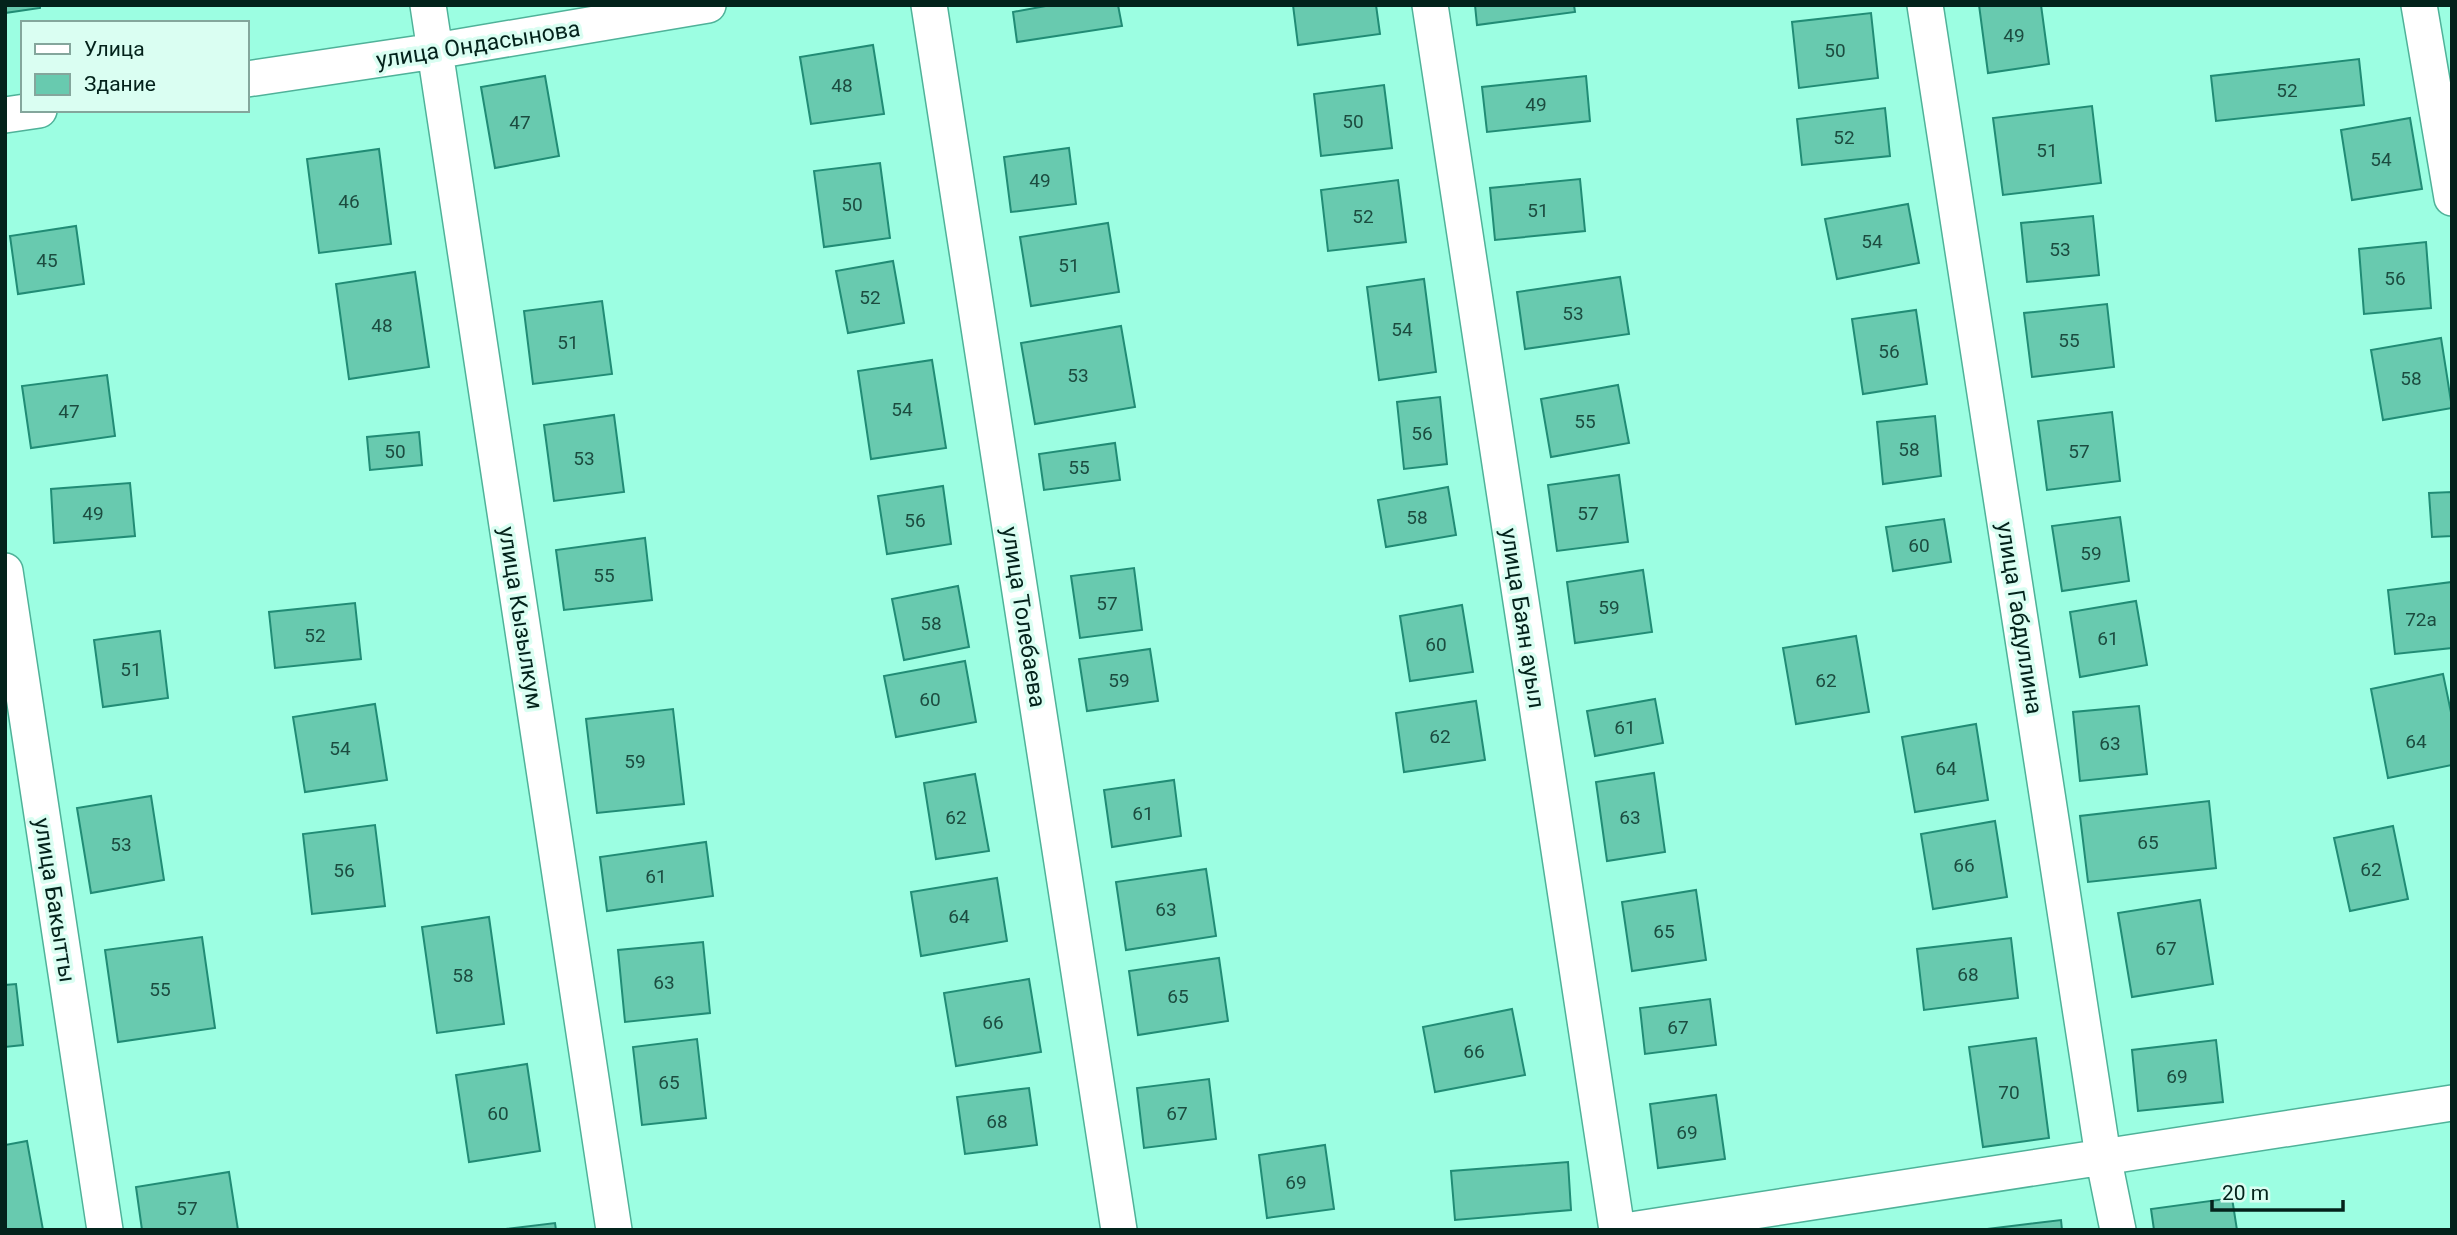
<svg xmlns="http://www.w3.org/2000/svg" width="2457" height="1235" viewBox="0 0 2457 1235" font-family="Roboto,sans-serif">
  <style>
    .building { fill: #68caaf; stroke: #218c75; stroke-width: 2 }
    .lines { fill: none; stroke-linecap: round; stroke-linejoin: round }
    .street-casing { stroke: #4fb299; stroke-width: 38 }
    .street { stroke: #fff; stroke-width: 35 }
    .labels { text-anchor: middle; stroke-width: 7; stroke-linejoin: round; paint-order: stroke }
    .number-label { font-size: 19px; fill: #1c4c40 }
    .street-label { font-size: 23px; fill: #03221b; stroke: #dafef2 }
  </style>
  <rect width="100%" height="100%" fill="#9cfee2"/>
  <!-- building -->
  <path class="building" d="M5 5H40V8L5 13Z
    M1051 5H1118L1122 26 1017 42 1013 12Z
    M1293 5H1376L1380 34 1298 45Z
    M1475 5H1574L1575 12 1477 25Z
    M1979 5H2041L2049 64 1988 73Z
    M1871 13 1878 78 1799 88 1792 22Z
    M873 45 884 114 811 124 800 57Z
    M2359 59 2364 105 2216 121 2211 76Z
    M545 76 559 156 495 168 481 87Z
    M1586 76 1590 121 1487 132 1482 87Z
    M1384 85 1392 148 1321 156 1314 94Z
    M2092 106 2101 183 2003 195 1993 118Z
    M1885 108 1890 156 1802 165 1797 119Z
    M2410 118 2422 189 2352 200 2341 130Z
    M1069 148 1076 204 1011 212 1004 157Z
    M379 149 391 244 319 253 307 159Z
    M880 163 890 238 824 247 814 171Z
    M1580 179 1585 231 1495 240 1490 188Z
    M1398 180 1406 242 1328 251 1321 190Z
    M1908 204 1919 263 1837 279 1825 219Z
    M2093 216 2099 275 2027 282 2021 223Z
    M1108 223 1119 292 1031 306 1020 237Z
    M76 226 84 284 18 294 10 236Z
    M2426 242 2431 308 2364 314 2359 249Z
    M893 261 904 323 848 333 836 271Z
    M415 272 429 367 349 379 336 284Z
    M1620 277 1629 334 1525 349 1517 292Z
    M1424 279 1436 372 1379 380 1367 287Z
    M602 301 612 374 533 384 524 311Z
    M2107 304 2114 367 2032 377 2024 313Z
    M1916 310 1927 384 1863 394 1852 319Z
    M1121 326 1135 407 1035 424 1021 343Z
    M2441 338 2452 408 2383 420 2371 350Z
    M932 360 946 448 871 459 858 371Z
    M107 375 115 436 31 448 22 386Z
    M1618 385 1629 443 1551 457 1541 399Z
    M1440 397 1447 464 1404 469 1397 402Z
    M2112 412 2120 481 2047 490 2038 421Z
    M614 415 624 492 554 501 544 425Z
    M1935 416 1941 476 1883 484 1877 422Z
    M419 432 422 465 370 470 367 437Z
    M1115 443 1120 480 1044 490 1039 454Z
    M1619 475 1628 542 1557 551 1548 485Z
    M130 483 135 536 54 543 51 489Z
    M943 486 951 544 887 554 878 496Z
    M1448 487 1456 535 1386 547 1378 500Z
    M2452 492V536L2432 537 2429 493Z
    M2120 517 2129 581 2062 591 2052 526Z
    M1944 519 1951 562 1893 571 1886 527Z
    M645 538 652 600 564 610 556 550Z
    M1134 568 1142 630 1080 638 1071 576Z
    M1643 570 1652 632 1575 643 1567 582Z
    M2452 582V648L2395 654 2388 590Z
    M958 586 969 647 904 660 892 599Z
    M2136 601 2147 665 2080 677 2070 612Z
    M355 603 361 659 275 668 269 612Z
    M1462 605 1473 672 1410 681 1400 616Z
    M160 631 168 698 103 707 94 640Z
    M1856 636 1869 712 1796 724 1783 648Z
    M1150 649 1158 701 1087 711 1079 659Z
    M965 661 976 722 896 737 884 676Z
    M2443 674 2452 717V765L2388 778 2371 689Z
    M1655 699 1663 743 1595 756 1587 711Z
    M1476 701 1485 760 1404 772 1396 713Z
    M375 704 387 780 305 792 293 717Z
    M2139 706 2147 774 2080 781 2073 712Z
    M673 709 684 804 597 813 586 719Z
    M1976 724 1988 800 1915 812 1902 737Z
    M1654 773 1665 852 1607 861 1596 782Z
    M975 774 989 851 936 859 924 783Z
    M1174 780 1181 836 1112 847 1104 790Z
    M151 796 164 880 91 893 77 808Z
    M2209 801 2216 868 2088 882 2080 816Z
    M1995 821 2007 897 1933 909 1921 834Z
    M375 825 385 906 312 914 303 834Z
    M2393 826 2408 899 2350 911 2334 838Z
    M706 842 713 896 607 911 600 857Z
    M1206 869 1216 936 1126 950 1116 882Z
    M997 878 1007 941 921 956 911 892Z
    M1696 890 1706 960 1632 971 1622 902Z
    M2200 900 2213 984 2132 997 2118 913Z
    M489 917 504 1024 437 1033 422 927Z
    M202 937 215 1028 118 1042 105 950Z
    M2011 938 2018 998 1924 1010 1917 949Z
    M703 942 710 1013 625 1022 618 950Z
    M1219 958 1228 1021 1138 1035 1129 971Z
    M1029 979 1041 1052 956 1066 944 993Z
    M16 984 23 1045 5 1047V985Z
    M1710 999 1716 1045 1645 1054 1640 1008Z
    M1512 1009 1525 1075 1435 1092 1423 1027Z
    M2036 1038 2049 1138 1983 1147 1969 1047Z
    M697 1039 706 1118 642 1125 633 1047Z
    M2216 1040 2223 1102 2138 1111 2132 1050Z
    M527 1064 540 1151 469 1162 456 1075Z
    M1209 1079 1216 1139 1144 1148 1137 1088Z
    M1029 1088 1037 1145 965 1154 957 1097Z
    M1716 1095 1725 1159 1658 1168 1650 1104Z
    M27 1141 43 1230H5V1145Z
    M1325 1145 1334 1209 1267 1218 1259 1155Z
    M1568 1162 1571 1210 1455 1220 1451 1171Z
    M229 1172 238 1230H142L136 1187Z
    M2232 1198 2237 1230H2154L2151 1209Z
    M2061 1220 2062 1230H1979Z
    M555 1223 556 1230H497Z"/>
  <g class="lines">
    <!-- street casing -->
    <g class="street-casing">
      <path id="street" d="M428 5 614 1230
        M929 5 1119 1230
        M1430 5 1617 1230
        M1925 5 2103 1156 2118 1230
        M2419 5 2452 198
        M247 79 435 51 708 5
        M5 115 39 110
        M5 571 105 1230
        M1631 1230 2452 1103"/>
    </g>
    <!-- street -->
    <use href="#street" class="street"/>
  </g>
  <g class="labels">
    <!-- number labels -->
    <g class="number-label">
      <text x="2014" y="42">49</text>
      <text x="1835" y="57">50</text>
      <text x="842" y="92">48</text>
      <text x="2287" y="97">52</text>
      <text x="1536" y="111">49</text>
      <text x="1353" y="128">50</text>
      <text x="520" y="129">47</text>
      <text x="1844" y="144">52</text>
      <text x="2047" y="157">51</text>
      <text x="2381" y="166">54</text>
      <text x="1040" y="187">49</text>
      <text x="349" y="208">46</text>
      <text x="852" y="211">50</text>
      <text x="1538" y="217">51</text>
      <text x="1363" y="223">52</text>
      <text x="1872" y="248">54</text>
      <text x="2060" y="256">53</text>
      <text x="47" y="267">45</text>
      <text x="1069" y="272">51</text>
      <text x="2395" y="285">56</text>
      <text x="870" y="304">52</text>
      <text x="1573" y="320">53</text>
      <text x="382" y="332">48</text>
      <text x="1402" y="336">54</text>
      <text x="2069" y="347">55</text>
      <text x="568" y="349">51</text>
      <text x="1889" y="358">56</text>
      <text x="1078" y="382">53</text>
      <text x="2411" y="385">58</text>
      <text x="902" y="416">54</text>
      <text x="69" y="418">47</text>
      <text x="1585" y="428">55</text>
      <text x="1422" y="440">56</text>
      <text x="1909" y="456">58</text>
      <text x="395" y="458">50</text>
      <text x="2079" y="458">57</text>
      <text x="584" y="465">53</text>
      <text x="1079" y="474">55</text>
      <text x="93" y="520">49</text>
      <text x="1588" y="520">57</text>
      <text x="1417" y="524">58</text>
      <text x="915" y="527">56</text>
      <text x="1919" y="552">60</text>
      <text x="2091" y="560">59</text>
      <text x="604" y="582">55</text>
      <text x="1107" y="610">57</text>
      <text x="1609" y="614">59</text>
      <text x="2421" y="626">72а</text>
      <text x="931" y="630">58</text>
      <text x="315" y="642">52</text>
      <text x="2108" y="645">61</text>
      <text x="1436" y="651">60</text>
      <text x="131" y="676">51</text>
      <text x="1119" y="687">59</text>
      <text x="1826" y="687">62</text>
      <text x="930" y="706">60</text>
      <text x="1625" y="734">61</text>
      <text x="1440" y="743">62</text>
      <text x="2416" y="748">64</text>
      <text x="2110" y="750">63</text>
      <text x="340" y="755">54</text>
      <text x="635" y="768">59</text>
      <text x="1946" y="775">64</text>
      <text x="1143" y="820">61</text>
      <text x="956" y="824">62</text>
      <text x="1630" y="824">63</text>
      <text x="2148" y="849">65</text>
      <text x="121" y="851">53</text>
      <text x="1964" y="872">66</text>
      <text x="2371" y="876">62</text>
      <text x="344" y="877">56</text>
      <text x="656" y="883">61</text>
      <text x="1166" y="916">63</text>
      <text x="959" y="923">64</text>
      <text x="1664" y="938">65</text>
      <text x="2166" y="955">67</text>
      <text x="1968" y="981">68</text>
      <text x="463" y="982">58</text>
      <text x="664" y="989">63</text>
      <text x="160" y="996">55</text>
      <text x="1178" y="1003">65</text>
      <text x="993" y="1029">66</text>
      <text x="1678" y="1034">67</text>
      <text x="1474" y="1058">66</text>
      <text x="2177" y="1083">69</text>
      <text x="669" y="1089">65</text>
      <text x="2009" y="1099">70</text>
      <text x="498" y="1120">60</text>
      <text x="1177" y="1120">67</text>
      <text x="997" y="1128">68</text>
      <text x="1687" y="1139">69</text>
      <text x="1296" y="1189">69</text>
      <text x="187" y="1215">57</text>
    </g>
    <!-- street labels -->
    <g class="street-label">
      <text transform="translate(478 44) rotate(-9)" y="8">улица Ондасынова</text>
      <text transform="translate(1024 617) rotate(81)" y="8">улица Толебаева</text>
      <text transform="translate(521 618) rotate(81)" y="8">улица Кызылкум</text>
      <text transform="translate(1523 618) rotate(81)" y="8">улица Баян ауыл</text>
      <text transform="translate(2020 618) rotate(81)" y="8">улица Габдуллина</text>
      <text transform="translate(55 900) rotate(81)" y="8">улица Бакытты</text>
    </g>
  </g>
  <!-- border -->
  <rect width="2457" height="1235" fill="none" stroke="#03221b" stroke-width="14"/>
  <!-- legend -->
  <rect x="21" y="21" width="228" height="91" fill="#dafef2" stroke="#84a69c" stroke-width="2"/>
  <rect x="35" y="44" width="35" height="10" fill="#ffffff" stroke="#84a69c" stroke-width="2"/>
  <text x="84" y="56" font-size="21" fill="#03221b">Улица</text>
  <rect x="35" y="74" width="35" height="21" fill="#68caaf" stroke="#84a69c" stroke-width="2"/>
  <text x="84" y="91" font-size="21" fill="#03221b">Здание</text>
  <!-- scale -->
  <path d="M2212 1200v10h131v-10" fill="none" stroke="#03221b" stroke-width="3.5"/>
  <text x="2222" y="1200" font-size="21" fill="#03221b" stroke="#dafef2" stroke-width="5" paint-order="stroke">20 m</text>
</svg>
